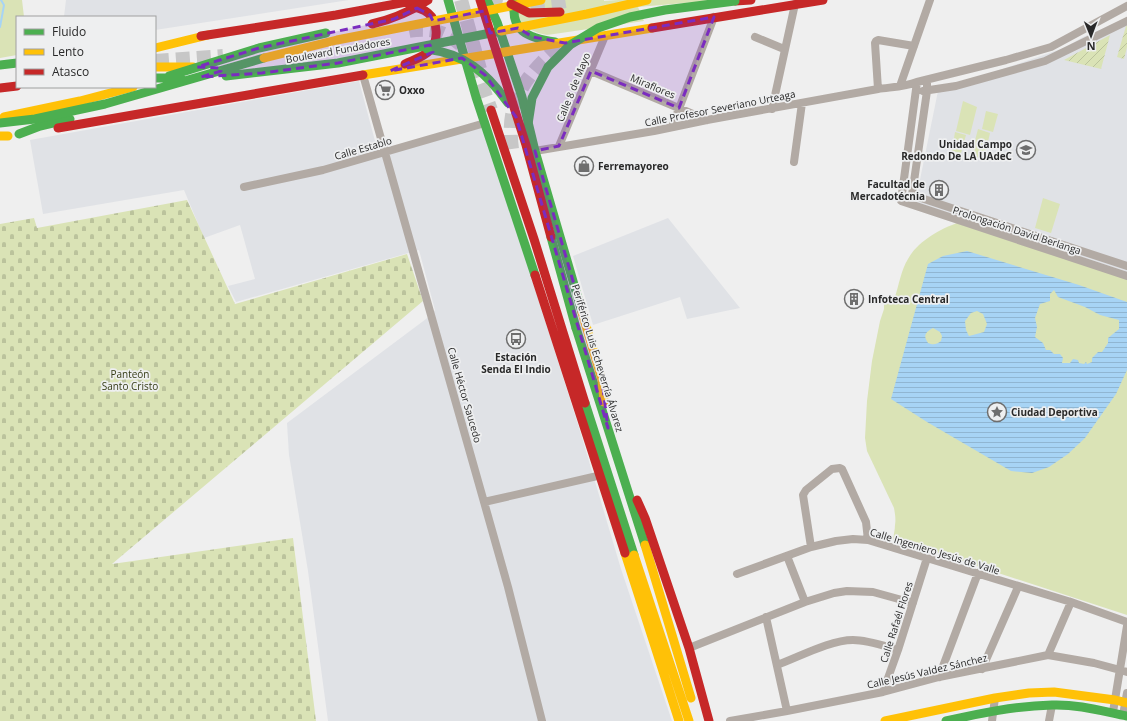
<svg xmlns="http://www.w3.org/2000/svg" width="1127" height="721" viewBox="0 0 1127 721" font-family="'Open Sans',sans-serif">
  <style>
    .built { fill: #e0e2e6 }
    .green { fill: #dae3b6 }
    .cemetery { fill: url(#cemetery-stones) }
    .garden { fill: url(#garden-furrows) }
    .water { fill: url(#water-rules); fill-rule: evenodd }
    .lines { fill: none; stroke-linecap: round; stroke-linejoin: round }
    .stream { stroke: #a7d4f5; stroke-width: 2 }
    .highway-tunnel { stroke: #c7c7c7; stroke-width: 14; stroke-dasharray: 14 7; stroke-linecap: butt }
    .street { stroke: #b2aaa4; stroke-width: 8 }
    .fast { stroke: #4caf50; stroke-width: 9 }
    .slow { stroke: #ffc107; stroke-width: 9 }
    .jam { stroke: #c62828; stroke-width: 9 }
    .fast-bridge { stroke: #4caf50; stroke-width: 9 }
    .slow-bridge { stroke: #ffc107; stroke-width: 9 }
    .jam-bridge { stroke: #c62828; stroke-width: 9 }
    .marked { fill: #7b2cbf; fill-opacity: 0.2; stroke: #7b2cbf; stroke-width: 3; stroke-dasharray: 8 5; stroke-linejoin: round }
    .labels { text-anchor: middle; stroke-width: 3.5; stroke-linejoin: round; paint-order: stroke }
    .street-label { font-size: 10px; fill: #292929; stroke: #eeeff0 }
    .poi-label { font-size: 10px; font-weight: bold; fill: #292929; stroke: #eeeff0; text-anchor: start }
    .park-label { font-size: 10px; fill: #353c16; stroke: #eeeff0 }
  </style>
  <defs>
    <pattern id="cemetery-stones" width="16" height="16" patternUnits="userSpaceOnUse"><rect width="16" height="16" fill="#dae3b6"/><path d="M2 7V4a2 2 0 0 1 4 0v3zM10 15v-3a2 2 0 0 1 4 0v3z" fill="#bbc39c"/></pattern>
    <pattern id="garden-furrows" width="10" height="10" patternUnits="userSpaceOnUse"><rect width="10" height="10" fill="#dae3b6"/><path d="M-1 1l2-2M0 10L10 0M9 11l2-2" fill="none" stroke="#bbc39c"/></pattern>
    <pattern id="water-rules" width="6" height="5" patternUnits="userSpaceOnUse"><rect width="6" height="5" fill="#a7d4f5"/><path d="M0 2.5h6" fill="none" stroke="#90b6d2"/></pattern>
  </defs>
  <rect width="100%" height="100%" fill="#efefef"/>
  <!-- built -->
  <path class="built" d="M66 0H349L155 30V17H64Z
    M1127 18V279L914 209 938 91 1064 48 1083 37Z
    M359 81 379 156 484 127 580 431 621 569 672 721H328L308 571 289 455 287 423 426 319 435 310 419 250 236 302 228 286 255 279 240 225 204 238 184 190 43 214 30 140Z
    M668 218 740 308 687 319 680 297 593 325 573 256Z"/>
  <!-- green -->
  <path class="green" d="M0 0H22L24 17H17V55L0 58Z
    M521 0H604V1L618 0H719L638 7 644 21 547 35C536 33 519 27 518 13 518 9 520 4 521 0Z
    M963 101 977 107 970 135 956 131Z
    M986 111 998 114 993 132 982 129Z
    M978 129 990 133 984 159 971 156Z
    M955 132 966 135 961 153 952 151Z
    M1043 198 1060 204 1051 233 1035 228Z
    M957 223 1127 279V615L931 551 893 542C893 536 895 531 895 525 896 519 895 514 894 508L867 451 865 438 867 401 872 361 880 321 884 309V300L895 297C899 285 901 270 908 259 917 242 940 229 957 223Z"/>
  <!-- cemetery -->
  <path class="cemetery" d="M187 200 235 304 407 254 423 301 112 564 293 538 316 721H0V224L34 218 37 228Z"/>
  <!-- garden -->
  <path class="garden" d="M1126 26H1127V47L1124 59 1117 57Z
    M1110 35 1101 69 1064 60Z"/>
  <!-- water -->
  <path class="water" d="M967 251 1079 285 1127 302V370L1116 394 1085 438 1068 454 1049 467 1032 473 1011 471 927 422 891 399 928 264 943 256ZM1054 290 1058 297 1085 307 1100 315 1119 320V329L1108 338V343L1102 352H1098L1092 358V362L1087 364 1086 362 1084 364 1079 363 1078 360 1073 359 1070 363H1062L1063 358 1060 354H1054L1050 350H1046L1043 343 1035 337 1037 327 1035 318 1040 304 1050 301V294ZM977 311 983 314 987 324 984 332 969 336 966 330 965 321 971 313ZM933 328 940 332 942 336 941 341C936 345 933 345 928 343 923 336 925 332 933 328Z"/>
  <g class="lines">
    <!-- stream -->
    <path class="stream" d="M0 27 4 5 1 0"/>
    <!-- highway-tunnel -->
    <path class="highway-tunnel" d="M461 0 480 69
      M489 0C509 9 551 4 572 0
      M409 31C429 27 447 32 461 45
      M155 61 223 56
      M474 64 491 110
      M512 149C505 99 527 74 563 43"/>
    <!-- street -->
    <path class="street" d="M755 37 784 49
      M591 71 707 120
      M363 75 484 502 508 587 542 721
      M927 81V91L912 195 1127 266
      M917 82 901 201 1127 276
      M900 86 930 0
      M878 89 875 43 876 41 878 40 914 46
      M923 91 956 86 1045 61 1127 21
      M772 109 795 4
      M672 127 714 17
      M559 146 605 36
      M535 151 654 131 707 120 878 89C891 87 905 87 917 82L1006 60 1051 47 1127 6
      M794 162 802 103
      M244 187 323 170 485 123
      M484 502 606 474
      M811 547 803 495 806 490 832 469 840 468 842 469 866 522 868 540
      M787 556 805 602
      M737 574 811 547 836 541 853 539 868 540 1071 602 1127 622
      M766 617 787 711
      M689 648 805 602 834 593 847 591 873 592 913 603
      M1048 655 1071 602
      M777 665C799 657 830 640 853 640 868 640 884 646 898 650
      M982 669 1018 587
      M939 677 978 573
      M883 692 898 650 927 558
      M1113 712 1127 626
      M1123 715 1127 693
      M730 721 787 711 883 692 939 677 1048 655 1094 663 1127 672
      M992 721 995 698
      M1049 721 1052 705"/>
    <!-- fast -->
    <path class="fast" d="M448 0 476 97 535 275
      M487 0 497 22 522 97 535 151 582 312
      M515 0C509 31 528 38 555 42
      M0 65 17 63
      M19 134 40 126 70 119
      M576 328 645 545
      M585 403 634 555
      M946 721C981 713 1015 706 1052 705 1077 704 1102 711 1127 716"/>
    <!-- slow -->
    <path class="slow" d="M155 48 208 35
      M155 67H193
      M363 75 652 28
      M4 117 80 101 133 87
      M0 136H8
      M582 312 602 380 604 402
      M645 545 691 698
      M625 553 679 721
      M634 555 689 721
      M885 721 995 698 1029 693 1054 692 1115 700 1127 703"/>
    <!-- jam -->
    <path class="jam" d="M735 1 751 0
      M652 28 823 0
      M201 36 336 15 417 0
      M405 64C413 60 424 57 430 50 439 41 438 21 428 13 423 9 416 7 410 6
      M0 88 17 86
      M491 110 534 239 585 403
      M58 128 363 75
      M535 275 625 553
      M637 500 645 518 689 648 709 721"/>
    <!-- fast-bridge -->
    <path class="fast-bridge" d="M427 49C465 54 486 72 508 103
      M169 76 259 48 326 33
      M226 76 338 63 501 31
      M156 78H181
      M0 123 35 119 105 104 264 58
      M526 137 532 98 548 67 570 45 598 28 630 17 665 10 735 1
      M551 237 576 328"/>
    <!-- slow-bridge -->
    <path class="slow-bridge" d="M501 31 587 14 647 0
      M264 58 337 40 541 0"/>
    <!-- jam-bridge -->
    <path class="jam-bridge" d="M480 0 526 145 551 237
      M511 4 529 13 560 12
      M372 24C393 19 410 12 428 0"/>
  </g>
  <!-- marked area -->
  <path class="marked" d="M417 8 430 15 433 21 484 11 490 33 518 28 533 37 565 43 714 17 679 108 591 71 559 146 535 151 602 380 608 428 516 117 485 75 462 58 390 71 433 52 430 45 338 63 262 73 201 77 221 71V68L197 67 259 48 394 19Z"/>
  <!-- icons -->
  <defs>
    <g id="supermarket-ring" transform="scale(1)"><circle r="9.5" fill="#eeeff0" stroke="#6e6e6e" stroke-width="1.5"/><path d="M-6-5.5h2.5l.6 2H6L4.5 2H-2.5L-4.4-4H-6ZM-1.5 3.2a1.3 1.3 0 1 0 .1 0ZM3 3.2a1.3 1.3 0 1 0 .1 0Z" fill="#6e6e6e"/></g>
    <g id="university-ring" transform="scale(1)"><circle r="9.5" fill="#eeeff0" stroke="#6e6e6e" stroke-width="1.5"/><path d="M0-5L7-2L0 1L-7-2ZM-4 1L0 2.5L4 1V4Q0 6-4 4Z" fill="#6e6e6e"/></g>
    <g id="shop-ring" transform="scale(1)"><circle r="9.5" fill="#eeeff0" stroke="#6e6e6e" stroke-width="1.5"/><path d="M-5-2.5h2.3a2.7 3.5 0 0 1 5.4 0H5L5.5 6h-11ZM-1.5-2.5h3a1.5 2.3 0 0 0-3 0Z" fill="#6e6e6e"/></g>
    <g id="building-ring" transform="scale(1)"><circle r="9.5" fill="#eeeff0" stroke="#6e6e6e" stroke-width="1.5"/><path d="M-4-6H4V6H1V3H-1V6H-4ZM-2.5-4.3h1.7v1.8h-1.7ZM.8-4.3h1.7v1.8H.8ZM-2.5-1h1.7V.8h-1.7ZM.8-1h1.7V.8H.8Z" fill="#6e6e6e"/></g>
    <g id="bus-ring" transform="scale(1)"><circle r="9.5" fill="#eeeff0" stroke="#6e6e6e" stroke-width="1.5"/><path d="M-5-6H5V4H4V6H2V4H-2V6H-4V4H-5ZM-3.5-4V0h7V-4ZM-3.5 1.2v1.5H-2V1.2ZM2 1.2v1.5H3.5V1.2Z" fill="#6e6e6e"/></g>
    <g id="sight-ring" transform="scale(1)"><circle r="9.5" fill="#eeeff0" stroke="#6e6e6e" stroke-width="1.5"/><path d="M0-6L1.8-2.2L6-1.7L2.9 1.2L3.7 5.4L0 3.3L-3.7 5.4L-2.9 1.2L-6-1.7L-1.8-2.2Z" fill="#6e6e6e"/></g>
  </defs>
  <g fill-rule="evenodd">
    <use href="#supermarket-ring" x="385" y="90"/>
    <use href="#university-ring" x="1026" y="150"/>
    <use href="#shop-ring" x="584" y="166"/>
    <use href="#building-ring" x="939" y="190"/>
    <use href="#building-ring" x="854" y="299"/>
    <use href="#bus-ring" x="516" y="339"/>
    <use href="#sight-ring" x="997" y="412"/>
  </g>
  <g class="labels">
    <!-- street labels -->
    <g class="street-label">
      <text transform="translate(338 50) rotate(-10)" y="4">Boulevard Fundadores</text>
      <text transform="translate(653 86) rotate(23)" y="4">Miraflores</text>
      <text transform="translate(573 87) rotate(-68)" y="4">Calle 8 de Mayo</text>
      <text transform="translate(720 108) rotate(-11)" y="4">Calle Profesor Severiano Urteaga</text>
      <text transform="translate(363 148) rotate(-16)" y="4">Calle Establo</text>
      <text transform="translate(1017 230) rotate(18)" y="4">Prolongación David Berlanga</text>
      <text transform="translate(598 358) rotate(73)" y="4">Periférico Luis Echeverría Álvarez</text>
      <text transform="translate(465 395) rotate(74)" y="4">Calle Héctor Saucedo</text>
      <text transform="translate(935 551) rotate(17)" y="4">Calle Ingeniero Jesús de Valle</text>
      <text transform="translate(896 622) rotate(-72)" y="4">Calle Rafaél Flores</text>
      <text transform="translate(927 671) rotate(-13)" y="4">Calle Jesús Valdez Sánchez</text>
    </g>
    <!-- poi labels -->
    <g class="poi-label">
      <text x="399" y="94">Oxxo</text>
      <text x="1012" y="148" text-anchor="end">Unidad Campo<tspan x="1012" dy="12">Redondo De LA UAdeC</tspan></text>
      <text x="598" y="170">Ferremayoreo</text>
      <text x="925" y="188" text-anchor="end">Facultad de<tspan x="925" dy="12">Mercadotécnia</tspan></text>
      <text x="868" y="303">Infoteca Central</text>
      <text x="516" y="361" text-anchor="middle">Estación<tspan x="516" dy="12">Senda El Indio</tspan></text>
      <text x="1011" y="416">Ciudad Deportiva</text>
    </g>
    <!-- park labels -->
    <g class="park-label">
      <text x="130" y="378">Panteón<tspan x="130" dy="12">Santo Cristo</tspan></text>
    </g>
  </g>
  <!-- legend -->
  <rect x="16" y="16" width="140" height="72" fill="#eeeff0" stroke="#9fa0a0"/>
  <rect x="24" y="29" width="20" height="6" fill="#4caf50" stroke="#9fa0a0"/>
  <text x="52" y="36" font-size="12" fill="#292929">Fluido</text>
  <rect x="24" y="49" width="20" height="6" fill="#ffc107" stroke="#9fa0a0"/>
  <text x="52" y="56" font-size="12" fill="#292929">Lento</text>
  <rect x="24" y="69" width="20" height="6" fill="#c62828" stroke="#9fa0a0"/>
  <text x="52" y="76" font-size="12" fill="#292929">Atasco</text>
  <!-- north arrow -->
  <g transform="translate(1091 36) rotate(179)" stroke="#eeeff0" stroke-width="3" paint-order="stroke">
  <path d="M0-3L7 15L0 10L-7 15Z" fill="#292929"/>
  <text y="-6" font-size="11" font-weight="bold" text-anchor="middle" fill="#292929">N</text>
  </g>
</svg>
